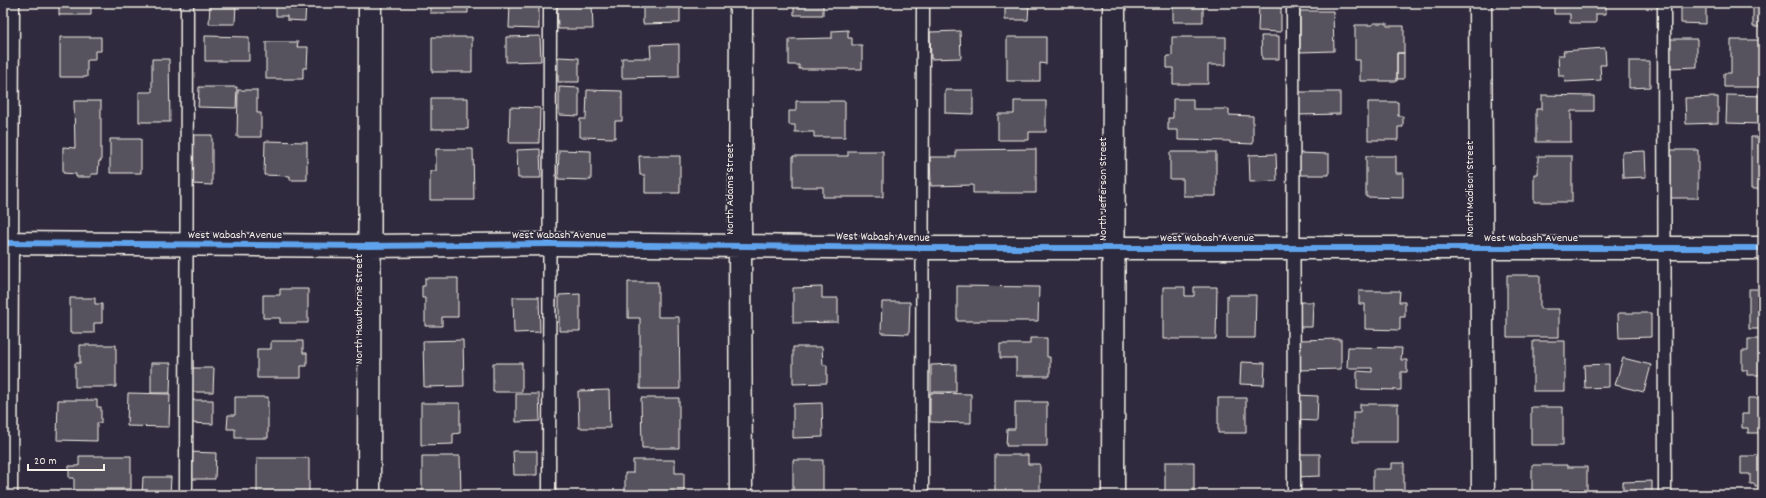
<svg xmlns="http://www.w3.org/2000/svg" width="1766" height="498" viewBox="0 0 1766 498" font-family="Dekko,sans-serif">
  <style>
    .building { fill: #56525f; stroke: #f4f1e8 }
    .lines { fill: none; stroke-linecap: round; stroke-linejoin: round }
    .lane-casing { stroke: #f4f1e8; stroke-width: 15 }
    .street-casing { stroke: #f4f1e8; stroke-width: 25 }
    .lane { stroke: #2f2a3d; stroke-width: 12 }
    .street { stroke: #2f2a3d; stroke-width: 22 }
    .cycleway-casing { stroke: #2f2a3d; stroke-width: 8 }
    .cycleway { stroke: #60a3ed; stroke-width: 6 }
    .labels { text-anchor: middle; stroke-width: 3.5; stroke-linejoin: round; paint-order: stroke }
    .street-label { font-size: 12px; fill: #f4f1e8; stroke: #2f2a3d }
  </style>
  <rect width="100%" height="100%" fill="#2f2a3d"/>
  <filter id="ink" filterUnits="userSpaceOnUse"><feTurbulence type="fractalNoise" baseFrequency=".025" numOctaves="2"/><feDisplacementMap in="SourceGraphic" scale="8" xChannelSelector="R" yChannelSelector="G"/><feConvolveMatrix kernelMatrix="1 2 1 2 8 2 1 2 1" color-interpolation-filters="sRGB"/></filter>
  <g filter="url(#ink)">
    <!-- building -->
    <path class="building" d="M59 3H91V15H59Z
      M210 3H236L235 24H209Z
      M276 3H306L305 21 287 20V16H276Z
      M430 3H468V13H430Z
      M510 3H539V29L509 28Z
      M557 3H592L593 29H558Z
      M643 3H680V23L643 24Z
      M794 3H823V15H794Z
      M1005 3H1029L1028 20H1005Z
      M1173 3H1203V22H1173Z
      M1554 3H1606V14H1596V23H1570V14H1554Z
      M1681 3H1706V24L1681 23Z
      M1753 3H1763V27H1753Z
      M1259 5 1281 6V32L1258 31Z
      M1300 11H1333L1334 51 1300 52Z
      M1373 23H1387V26H1404V53H1397V81H1360V60H1355V25H1373Z
      M848 30V38H852V45H862V69H799V65H789V39L832 38V31Z
      M960 31 961 58 931 59 930 32Z
      M205 36 249 37V61H205Z
      M540 36 541 61 506 62V37Z
      M1261 36H1279V59H1262Z
      M60 37H101V51H95V60H87V77H60Z
      M432 37H472V72H432Z
      M1007 37H1046V64L1040 63V81H1007Z
      M1172 37H1226V65H1208V84H1173V68H1167V56H1172Z
      M1668 39H1697V67L1668 68Z
      M1731 40H1763V74H1759V87H1724V73H1731Z
      M266 42H298L297 47H308L307 68H303V79H266Z
      M679 44V77L622 78V58H651L650 45Z
      M1605 48 1606 65H1600L1601 80 1565 82 1564 76H1559L1558 55H1564L1563 51Z
      M1397 53H1404V79H1397Z
      M558 57 579 58V82H558Z
      M152 59H169L170 122H139V92H152Z
      M1629 61H1650V87L1629 88Z
      M199 87H237L236 108 198 107Z
      M559 87 579 88V116L559 115Z
      M238 90H257V113H261V137H237Z
      M587 90 622 91V121H615V138L580 137V119H586Z
      M945 90H973V114L945 113Z
      M1297 92H1340V114L1297 115Z
      M1542 95 1594 96V111H1571V142H1536V109H1542Z
      M1727 95 1763 96V124L1726 123Z
      M1718 97V123L1686 124 1685 98Z
      M431 98H468V129H431Z
      M1173 99H1193V109H1229V115L1253 116V144L1230 143V141L1178 140V130H1168V118H1173Z
      M74 101H101V161H99L98 174H91V177H76V174L63 173V147L75 148Z
      M796 101H845V137H814V132H795V125H789V111H796Z
      M1014 101H1046V132H1029V140H998V114H1014Z
      M1368 102H1398V116H1403V127H1398V140H1368Z
      M510 107 540 108 539 143H509Z
      M193 135H212V185L192 184Z
      M1751 137H1763V189H1751Z
      M110 139H141V173H110Z
      M265 141 307 142V180H290V176L264 175Z
      M436 149H473L474 200H430V171H436Z
      M540 149 541 178H518L517 150Z
      M1036 149V193H973V185L931 186 930 157H956V150Z
      M559 150 591 151V180L558 179Z
      M1671 150H1698V198H1671Z
      M848 151H883V197H823V187H793V156H848Z
      M1645 151 1646 177 1623 178 1622 152Z
      M1170 152H1216V196H1183V179H1170Z
      M1298 153 1329 154V175H1297Z
      M1276 154 1277 181 1250 182 1249 155Z
      M639 156H680V193H645V175H640Z
      M1366 156H1396V173H1403V198L1366 197Z
      M1538 156H1572V202H1534V174H1538Z
      M1507 275H1540V309H1559V337H1507Z
      M425 278H458V317H442V326H425V298H422V286H425Z
      M628 282H658V317H679L680 389H640V318H628Z
      M957 286 1039 287 1038 321H957Z
      M822 287V298H838V322L793 323V288Z
      M1163 287H1185V296H1194V287H1217L1216 339H1163Z
      M280 289H308V323H280V318H263V295H280Z
      M1749 289H1763V329H1749Z
      M1359 291H1400L1399 302H1405V317H1400V330L1365 329V304H1359Z
      M580 294V331H559V295Z
      M1227 295H1256L1255 338H1227Z
      M513 297H539L540 332 514 333Z
      M70 298H95V304H102V323H94V333H70Z
      M882 302H910L909 334 881 333Z
      M1296 302H1313L1312 327H1296Z
      M1618 313H1651V337L1619 338Z
      M1030 338H1047V357H1050V376H1016V358H1000V344H1030Z
      M1341 339V369L1298 370 1297 340Z
      M1748 339H1763V375H1747V370H1742V351H1748Z
      M463 340 464 386 424 387 423 341Z
      M271 341H303V353H307V366H301V378H257V349H271Z
      M1533 341H1565V391H1533Z
      M80 345H116V387H75V363H80Z
      M793 347H822L823 365H827V383L793 384Z
      M1348 347 1402 348 1401 360H1407V372H1401V390L1357 389V371L1372 372V368H1347Z
      M1623 358 1651 365 1644 392 1615 385Z
      M1241 362 1265 363 1264 385 1240 384Z
      M151 363H171L170 393H151Z
      M493 363H522V392H493Z
      M956 364V392H931V365Z
      M1609 364V387L1585 388 1584 365Z
      M188 368H214L213 392H187Z
      M609 390 610 428H579L578 391Z
      M128 393 170 394 169 427 127 426Z
      M930 393 971 394V423L930 422Z
      M516 394H539L540 421 516 422Z
      M1297 395 1318 396 1317 421 1296 420Z
      M235 397H268V438H235V429H227L228 415H235Z
      M641 398H679V448H642Z
      M1218 398H1246V433H1218Z
      M1748 398H1763V433H1748V428H1742V414H1748Z
      M58 400H97V407H101V423H97V441L57 440Z
      M189 400H213V424L189 423Z
      M1015 402H1047V446H1006L1007 429H1015Z
      M421 403H460V433L453 434V444L421 445Z
      M822 403 823 437 793 438V404Z
      M1360 404H1398V442H1353V412H1360Z
      M1531 407H1563V445H1531Z
      M513 451H537V475H514Z
      M188 452 216 453 215 479H187Z
      M1296 454H1320V476L1296 477Z
      M995 455H1028V464H1040V495H995Z
      M1755 455H1763V487H1755V484H1750V474H1741V456H1755Z
      M79 456H131V489H94V495H74V478H69V466H79Z
      M422 456H460L461 495H422Z
      M257 458H309V495H257Z
      M633 460H675V473H684V492H676V495H656V492L625 491V473H633Z
      M793 460H823V495H793Z
      M1165 462H1194V495H1165Z
      M1392 463H1404V495H1373V469H1392Z
      M1532 465H1567V467H1587V494H1532Z
      M143 477H171L170 495H142Z
      M1652 481V495H1623V482Z
      M1686 492H1718V495H1686Z"/>
    <g class="lines">
      <!-- lane casing -->
      <g class="lane-casing">
        <path id="lane" d="M1293 3 1294 495
          M1664 3 1665 495
          M186 495 187 3
          M549 495 550 3
          M922 495 923 3"/>
      </g>
      <!-- street casing -->
      <g class="street-casing">
        <path id="street" d="M741 3 740 246 741 495
          M1480 3 1483 495
          M3 243 369 246 550 244 922 248H1763
          M6 495 8 3
          M369 495 370 3
          M1113 495 1114 3"/>
      </g>
      <!-- lane -->
      <use href="#lane" class="lane"/>
      <!-- street -->
      <use href="#street" class="street"/>
      <!-- cycleway casing -->
      <g class="cycleway-casing">
        <path id="cycleway" d="M3 243 369 246 550 244 922 248H1763"/>
      </g>
      <!-- cycleway -->
      <use href="#cycleway" class="cycleway"/>
    </g>
  </g>
  <g class="labels">
    <!-- street labels -->
    <g class="street-label">
      <text transform="translate(729 189) rotate(-90)" y="4">North Adams Street</text>
      <text transform="translate(1102 189) rotate(-90)" y="4">North Jefferson Street</text>
      <text transform="translate(1469 189) rotate(-90)" y="4">North Madison Street</text>
      <text x="235" y="238">West Wabash Avenue</text>
      <text x="559" y="238">West Wabash Avenue</text>
      <text transform="translate(883 236) rotate(1)" y="4">West Wabash Avenue</text>
      <text x="1207" y="241">West Wabash Avenue</text>
      <text x="1531" y="241">West Wabash Avenue</text>
      <text transform="translate(358 309) rotate(-90)" y="4">North Hawthorne Street</text>
    </g>
  </g>
  <!-- margin -->
  <rect width="1766" height="498" fill="none" stroke="#2f2a3d" stroke-width="16"/>
  <rect x="8" y="8" width="1750" height="482" fill="none" stroke="#f4f1e8" stroke-width="1.5" filter="url(#ink)"/>
  <!-- scale -->
  <path d="M28 464v6h76v-6" fill="none" stroke="#f4f1e8" stroke-width="2"/>
  <text x="34" y="464" font-size="12" fill="#f4f1e8" stroke="#2f2a3d" stroke-width="3" paint-order="stroke">20 m</text>
</svg>
